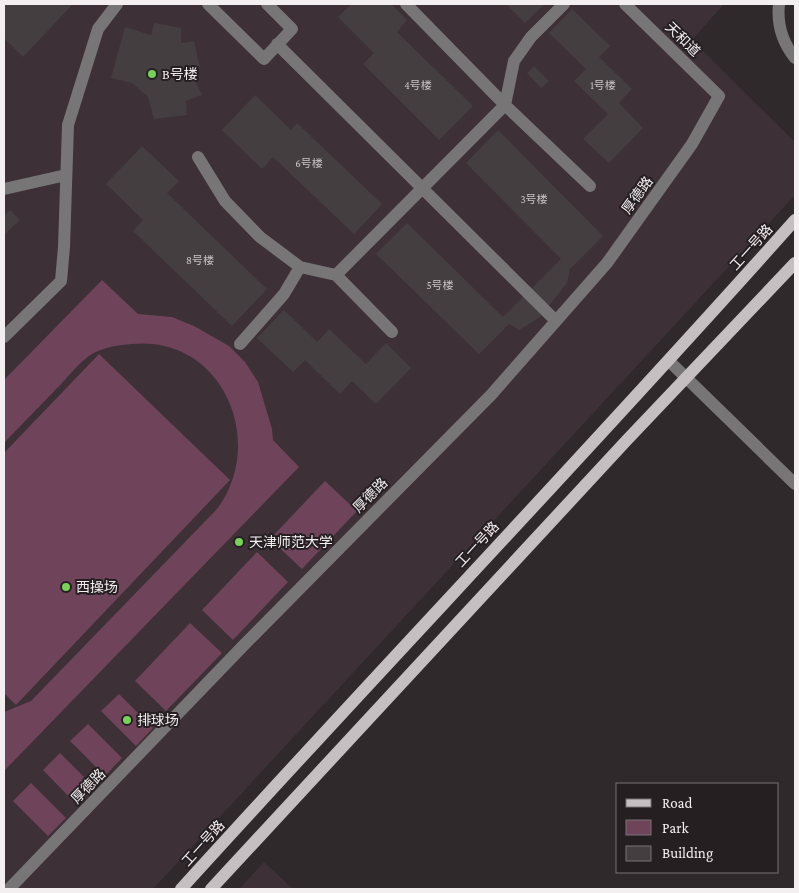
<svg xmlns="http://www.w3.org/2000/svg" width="799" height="893" viewBox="0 0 799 893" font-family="'Crimson Pro','Noto Sans SC',serif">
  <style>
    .built { fill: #3d3036 }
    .green { fill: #6f435a }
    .building { fill: #453e41 }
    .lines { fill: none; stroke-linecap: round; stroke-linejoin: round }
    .minor { stroke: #787576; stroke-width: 12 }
    .major { stroke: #c6bfc2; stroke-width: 12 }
    .poi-dot { fill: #78d158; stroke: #251f22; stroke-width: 2 }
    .labels { text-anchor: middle; stroke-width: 4; stroke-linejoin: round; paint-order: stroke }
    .number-label { font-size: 11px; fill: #c8c3c5 }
    .street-label { font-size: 14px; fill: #f3eff1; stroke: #251f22 }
    .poi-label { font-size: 14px; fill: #f3eff1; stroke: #251f22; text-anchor: start }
  </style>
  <rect width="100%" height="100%" fill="#2f292c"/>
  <!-- built -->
  <path class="built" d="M4 4H724L692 40 795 142V195L153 889H4Z
    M264 862 293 889H239Z"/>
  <!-- green -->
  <path class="green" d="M102 280 138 314 172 317 194 326 229 346 245 362 258 382 272 429 273 440 299 467 4 771V712L31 701 217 509C268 440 221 335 132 344 119 345 104 347 92 354 81 361 71 373 62 383 43 403 23 423 4 443V380Z
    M99 354 230 480 16 705 4 693V453Z
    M325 481 357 511 302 569 270 539Z
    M257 552 288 582 233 640 202 610Z
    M190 623 222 653 166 711 135 681Z
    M119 694 153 728 136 746 101 711Z
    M88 724 122 758 105 776 70 741Z
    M60 753 95 788 77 805 43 770Z
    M31 783 66 818 48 836 13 801Z"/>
  <!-- building -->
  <path class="building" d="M4 4H73L23 57 4 38Z
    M351 4H391L407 20 397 32 473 106 439 140 363 64 374 53 338 17Z
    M506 4H544L525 23Z
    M572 9 610 46 599 57 632 89 619 103 643 128 609 163 583 139 608 114 574 81 586 69 549 33Z
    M154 23 181 28V43L194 41 200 67 191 71 202 95 186 101 187 115 154 119 148 97 132 83 111 78 125 27 151 35Z
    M534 66 549 81 541 88 527 73Z
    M255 95 291 130 297 123 382 204 354 234 273 157 262 169 222 130Z
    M498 130 603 236 570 269 567 283 540 317 519 330 509 324 479 354 376 254 407 223 503 317 561 259 466 163Z
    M142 146 179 181 167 193 267 289 232 326 133 231 143 220 106 184Z
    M10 210 20 220 4 235V215Z
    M284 310 317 342 329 329 366 364 386 343 411 368 376 404 352 381 340 394 305 360 293 372 257 338Z"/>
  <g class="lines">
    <!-- minor -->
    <path class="minor" d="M208 4 264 59 292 29 267 4
      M564 4 531 37 514 61 505 105 590 186
      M779 4C777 23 782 42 795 58
      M277 44 556 321
      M198 157 225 201 260 237 300 267 336 275 505 105 406 4
      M4 189 66 175
      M336 275 392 332
      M4 337 61 281 64 247 68 125 98 29 117 4
      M240 344 284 294 300 267
      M669 361 795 484
      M9 889 242 647 491 395 607 263 692 144 719 96 625 4"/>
    <!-- major -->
    <path class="major" d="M181 889C384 665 594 446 795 220
      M211 889 626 441 795 263"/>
  </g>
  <!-- markers -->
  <g class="poi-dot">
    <circle cx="152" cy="74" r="5"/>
    <circle cx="239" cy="542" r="5"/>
    <circle cx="66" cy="587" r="5"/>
    <circle cx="127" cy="720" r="5"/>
  </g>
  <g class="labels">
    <!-- number labels -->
    <g class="number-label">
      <text x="418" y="89">4号楼</text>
      <text x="603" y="89">1号楼</text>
      <text x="309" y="167">6号楼</text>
      <text x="534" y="203">3号楼</text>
      <text x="200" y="264">8号楼</text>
      <text x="440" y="289">5号楼</text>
    </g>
    <!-- street labels -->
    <g class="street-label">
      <text transform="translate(683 39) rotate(44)" y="5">天和道</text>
      <text transform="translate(637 195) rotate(-54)" y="5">厚德路</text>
      <text transform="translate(751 247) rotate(-48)" y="5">工一号路</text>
      <text transform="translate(370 495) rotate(-45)" y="5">厚德路</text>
      <text transform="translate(477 544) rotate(-47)" y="5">工一号路</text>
      <text transform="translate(88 786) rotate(-46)" y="5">厚德路</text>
      <text transform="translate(203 843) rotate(-48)" y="5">工一号路</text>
    </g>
    <!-- poi labels -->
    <g class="poi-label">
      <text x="162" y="79">B号楼</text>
      <text x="249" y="547">天津师范大学</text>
      <text x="76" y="592">西操场</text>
      <text x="137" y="725">排球场</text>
    </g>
  </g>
  <!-- border -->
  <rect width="799" height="893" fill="none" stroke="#f3eff1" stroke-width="10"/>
  <!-- legend -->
  <rect x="616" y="783" width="162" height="90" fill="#251f22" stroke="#777275"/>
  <rect x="626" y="799" width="25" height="8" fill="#c6bfc2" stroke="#777275"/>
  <text x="662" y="808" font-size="15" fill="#f3eff1">Road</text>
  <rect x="626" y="820" width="25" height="15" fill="#6f435a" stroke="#777275"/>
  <text x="662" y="833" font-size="15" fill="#f3eff1">Park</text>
  <rect x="626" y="846" width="25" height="15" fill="#453e41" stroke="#777275"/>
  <text x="662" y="858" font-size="15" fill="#f3eff1">Building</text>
</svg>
